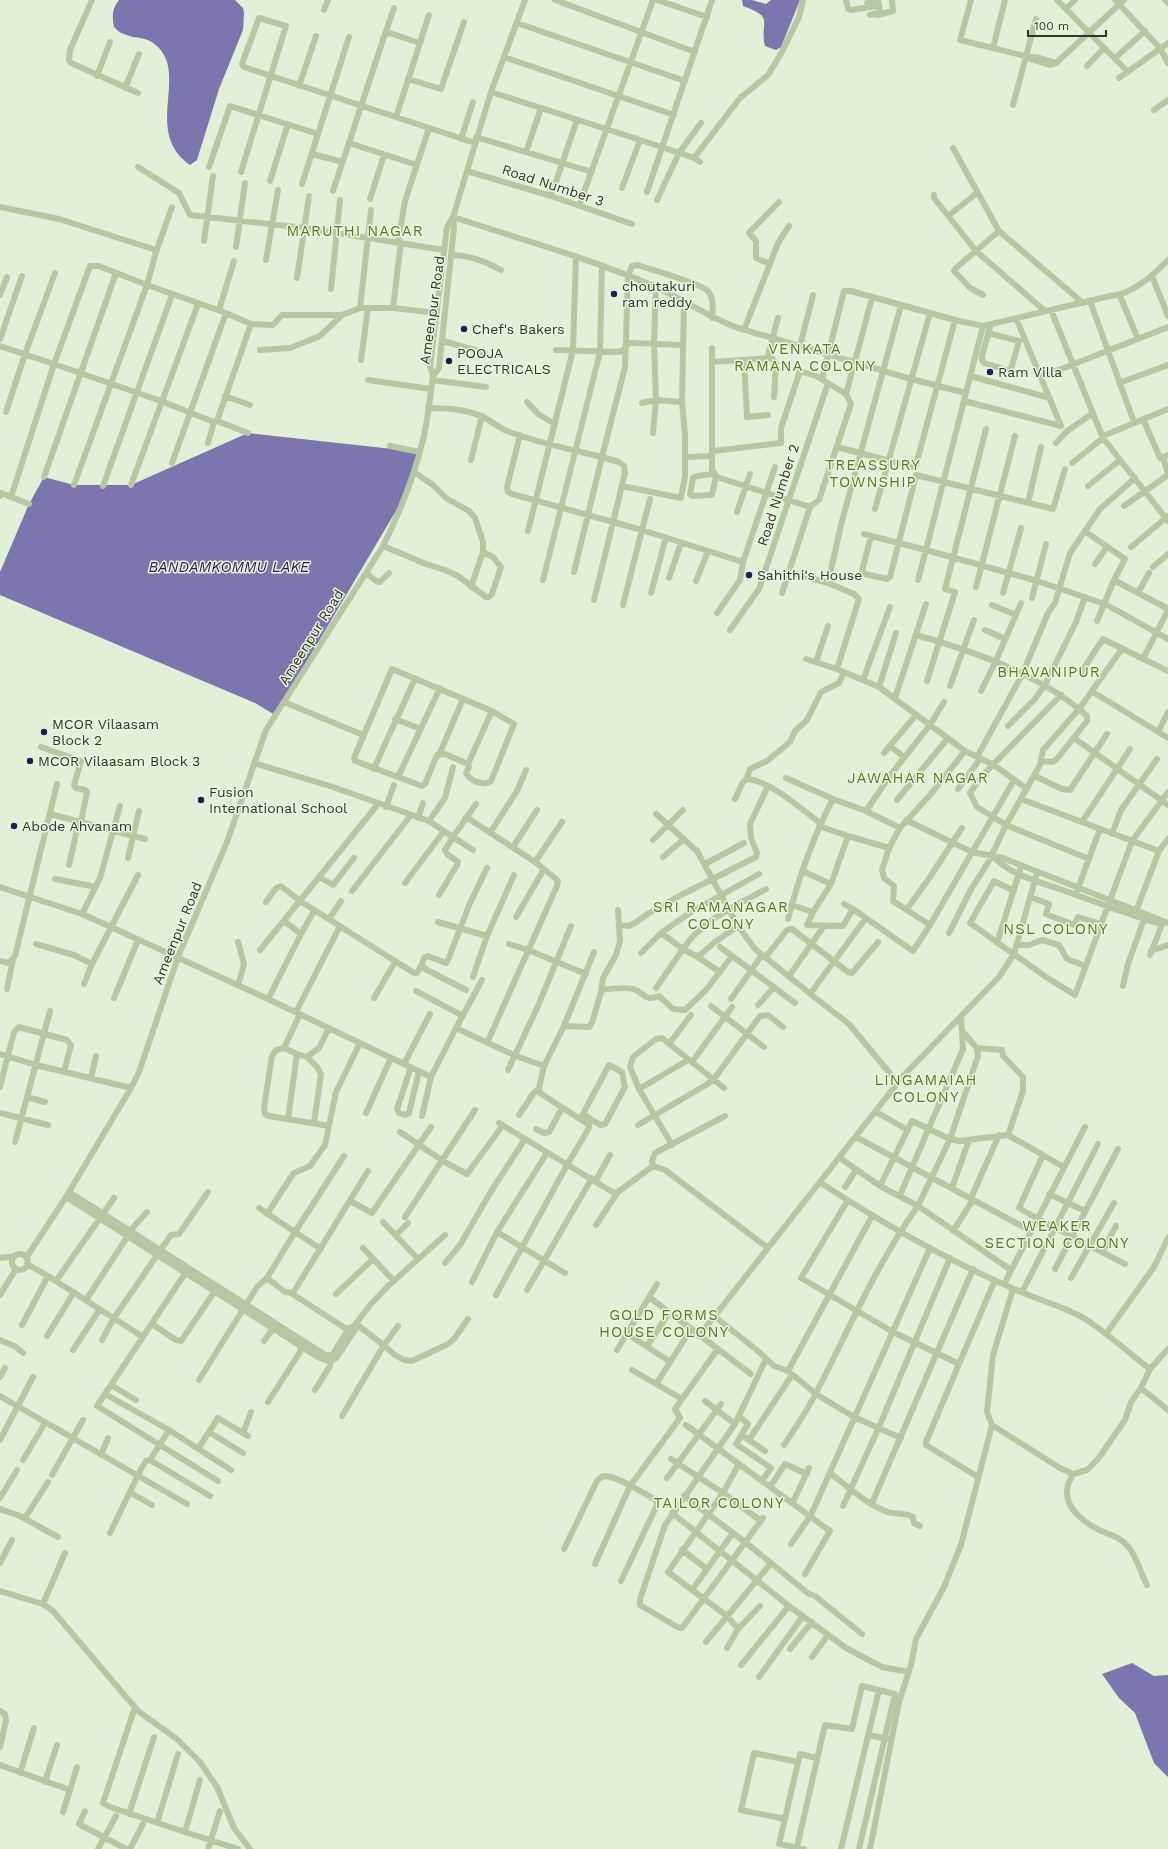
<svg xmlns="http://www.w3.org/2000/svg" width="1168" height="1849" viewBox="0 0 1168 1849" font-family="'Work Sans',sans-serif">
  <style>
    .water { fill: #7b76ad }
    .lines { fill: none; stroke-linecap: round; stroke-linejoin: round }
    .minor { stroke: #b5c8a3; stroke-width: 6 }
    .poi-dot { fill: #221b54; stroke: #ecf8e3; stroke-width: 1.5 }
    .labels { text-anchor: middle; stroke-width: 3; stroke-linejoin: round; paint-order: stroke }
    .street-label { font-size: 14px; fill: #2e3325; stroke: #ecf8e3 }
    .poi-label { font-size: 14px; fill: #2e3325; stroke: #ecf8e3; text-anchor: start }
    .neighbourhood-label { font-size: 15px; letter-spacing: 1px; fill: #5d761e; stroke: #ecf8e3 }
    .water-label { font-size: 15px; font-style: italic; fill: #221b54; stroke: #ecf8e3 }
  </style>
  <rect width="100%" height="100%" fill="#e2f0d7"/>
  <!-- water -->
  <path class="water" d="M119 0H235L243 8 244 13 243 30 219 89 197 160 190 165C143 132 188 77 158 47 146 35 137 40 124 34 120 33 117 30 114 27 112 16 112 9 119 0Z
    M742 0H752L766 4 771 0H800L781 47 776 50 765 46C759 21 776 18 743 6Z
    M248 433 420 452 406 494 275 715 255 703 0 595V572L29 504 44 477 74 485H131Z
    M1132 1663 1154 1676 1168 1675V1777L1154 1763 1135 1713 1119 1698 1102 1674Z"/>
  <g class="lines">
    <!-- minor -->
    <path class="minor" d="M92 0 70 50 69 60 71 63 138 93
      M555 0 695 52
      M657 0 707 17
      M846 0 848 9 851 10 876 6
      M878 0 880 11
      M971 0 960 40 1025 56 1040 58 1056 63
      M1057 0 1128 72
      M1115 0 1160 48 1168 63
      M1165 0 1168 3
      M867 3 878 1
      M1066 9 1075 0
      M324 10 328 0
      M870 15 877 13
      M877 15 893 11 892 0
      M517 23 685 81
      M385 34 394 8
      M993 48 1005 0
      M504 57 674 115
      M1115 58 1145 31
      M1030 59 1050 65 1056 63 1124 0
      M1087 66 1104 48
      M97 76 110 42
      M1119 78 1168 43
      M408 79 441 89 464 22
      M299 86 316 36
      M125 88 139 54
      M491 92 662 147 694 158 700 162
      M1013 105 1036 19
      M1154 110 1168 100
      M396 117 429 15
      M476 137 592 172
      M461 139 473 102
      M349 143 417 165
      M953 148 999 231 1083 303
      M526 152 541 108
      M312 154 343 162
      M694 158 740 98 768 75 782 52 799 17 803 0
      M138 167 179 193 190 215 305 228 444 250
      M209 167 230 106 318 134
      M467 171 551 196 632 224
      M241 172C256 124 271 75 286 26L259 18 242 64 244 67C321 93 398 118 475 143
      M270 181 288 124
      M302 184 349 37
      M622 188 640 140
      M333 191 385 34 390 33 419 43
      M647 192 712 0
      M934 195V198L976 251 1045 311
      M551 196 577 120
      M370 199 384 155
      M657 200 679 153 701 123
      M579 206 653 0
      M0 207 59 219 153 249 156 252 147 285 226 313 251 324 273 325 282 315H342L360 308H393L437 313
      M948 216 977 193
      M453 217C520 239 589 258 654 286 682 299 707 316 735 327L911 379 966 393
      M204 241 213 176
      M398 242 405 201 429 128
      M236 247 245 183
      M156 252 172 207
      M451 255C470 255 485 261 501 270
      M266 260 278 190
      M770 264 756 258V241L749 233 779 202
      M1152 276 1168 316
      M297 278 309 196
      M331 289 340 200
      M0 295 7 277
      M983 295 970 288 954 271 956 268 999 231
      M1120 296 1138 339
      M1090 301 1134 422
      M360 308 371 210
      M393 308 401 242
      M219 310 234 261
      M1051 310 1103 438 1168 521
      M983 326 926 550 1037 581 1105 604 1168 639
      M744 330 778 243 789 226
      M988 333 1019 341 1011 369 1007 370 984 363 982 360V356L991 324
      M0 339 22 276
      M443 341 485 353
      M0 346 54 364 90 266H99L147 285 74 485
      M800 346 813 295
      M712 348V470L717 477 810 507
      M260 350 290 348 320 336 342 315
      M556 350 617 352 622 351 629 343H633L682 345
      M767 359 778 318
      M361 360 368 308
      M744 361 747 417 768 415
      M712 362 772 358 776 364 774 397
      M433 376 430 366 447 227 453 217
      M970 376 1050 398
      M1041 377 1168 327
      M822 379 844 291H851L955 320 983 326 1110 296C1132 295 1153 275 1168 260
      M368 380 431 389
      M433 380 486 387
      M1119 383 1168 365
      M225 396 250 405
      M964 401 1061 426 1016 318
      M527 402 538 414 555 424
      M642 403 656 400 682 402
      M428 408C447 408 466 409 483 417 491 421 498 427 507 431 537 443 570 449 602 457L625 367 628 276 632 266 638 265C649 269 702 284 708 291 714 299 713 309 712 318
      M6 412 25 354 55 273
      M1143 419 1160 458 1168 455
      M217 421 248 433
      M653 433 656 400 654 343 656 287
      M520 435 507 487 508 492 512 494 642 530 650 499
      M1103 436 1168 409
      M208 443 214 422
      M1056 443 1066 432 1093 413
      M390 446 420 452
      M837 447 913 467 916 465 955 320
      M713 451 781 443V428L800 371 816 376 846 394
      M685 457 712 456
      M1163 457 1168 474
      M471 460 482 416
      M172 463 226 313
      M1072 463 1103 438
      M414 472 433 485 446 498 469 511 475 518 483 542V552L471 587
      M713 474 697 476 693 478 690 494 692 496 712 495 716 476
      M44 477 116 273
      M131 485 198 304
      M103 486 172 295
      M622 486 681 498 685 476V435L682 402 684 302
      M1088 486 1120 460
      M0 496 1 493 11 497 54 364 161 401 214 422 217 421 251 324
      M11 497 29 504
      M1028 503 1041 447
      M1124 506 1168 475
      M875 509 930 313
      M737 512 750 474
      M528 531 573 350 576 256
      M1086 532 1125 559 1114 580 1097 621
      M864 534 926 550 918 580
      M871 536 862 571 865 574 887 579 890 577 916 475 1053 509 1065 469
      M383 546 426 564 445 570 458 576 486 597H489L492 594 501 567 493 557 483 552
      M1131 547 1168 516
      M1095 564 1107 547
      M1153 567 1168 554
      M574 572 602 457 619 462 624 466 625 473 594 600
      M789 572 828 583 841 525 901 305
      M366 573 376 581 380 582 389 573
      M669 578 681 543
      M543 580 600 352 602 265
      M1114 580 1168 609
      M696 581 708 551
      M828 583 854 594 859 599 837 669
      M976 587 1015 436
      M651 593 666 537
      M782 593 810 507 819 500 851 404 846 394 872 298
      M1003 593 1021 528
      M1138 593 1149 573
      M1032 598 1046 544
      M623 605 642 530 743 562 775 467
      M992 605 1016 615
      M717 613 740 580 743 562
      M730 630 759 589 828 383
      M985 630 1005 639
      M916 635C974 651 1043 676 1087 716V721L1056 760 1052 762 1041 761
      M806 659 837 669 879 687 965 751 994 765 1027 789
      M1143 659 1168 610
      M816 662 828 626
      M392 669 492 711 514 724 491 781C484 787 469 780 466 773L469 767 468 764 445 754 437 755 425 784 422 786 355 761 354 758Z
      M1082 671 1103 639 1168 671
      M863 680 890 607
      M927 681 955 592 945 589 986 429
      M950 686 974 620
      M879 687 896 633
      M981 691 995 663 1021 603
      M1093 692 1168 738
      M1061 695 982 776 970 793 977 807 1006 825 1089 859
      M895 698 926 604
      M284 702 363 735
      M395 719 421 729
      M1008 726 1035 699 1045 685 1076 622 1085 597
      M1158 732 1168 712
      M1074 738 1168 805
      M890 746 904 757
      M41 747 81 761 74 785 76 788 85 790 87 792 81 822
      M884 753 916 715
      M439 755 463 699
      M977 757 1022 675 1048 613 1055 603 1070 553 1100 509 1135 478
      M254 763 333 787 429 821 453 837 476 804
      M468 764 492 711
      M374 769C387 738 402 709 415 678
      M1035 776 1062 789 1070 790 1107 734
      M398 777 440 688
      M786 778 833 799
      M746 780 750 769 767 761 790 742 795 731 807 720 821 692 839 683 844 672
      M958 789 980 759
      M735 799 743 782 748 779C772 782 801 809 820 823
      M1021 799 1159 851
      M897 800 948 738
      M386 807 394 785
      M866 811 892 773 930 725 944 702
      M50 814 145 839
      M656 814 697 851 738 926 755 949 813 996 849 1024 898 1083
      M466 817 535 862 562 822
      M418 818 423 803
      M906 820 972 852 1003 858 1168 923
      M429 821 445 798 453 767
      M1082 822 1130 749
      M490 833 517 791 526 770
      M1112 834 1121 810 1157 759
      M848 836 889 848
      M653 840 683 810
      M513 847 537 810
      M992 855C1009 875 1038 881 1062 890 1094 901 1125 913 1157 923L1161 921
      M663 857 684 839
      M128 858 139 811
      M705 864 744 843
      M69 865 79 821
      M802 871 831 884
      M319 877 333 885 354 858
      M55 879 96 887
      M405 883 444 831
      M0 887 82 914 111 927 268 999 431 1077
      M352 891 411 815
      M1014 891 994 881 970 923 1046 977 1075 995 1132 841 1168 792
      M1077 891 1100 829
      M439 895 457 865 458 862 447 854 445 850 453 837 473 850
      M1030 897 1049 904 1046 914 1074 925 1078 917 1101 924
      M266 902 276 888 281 886 300 901 414 973H417L422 964
      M844 904 853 909
      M792 905 813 912 831 884 848 836 819 826
      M907 909 930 877 962 828
      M813 912 807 925 843 926 853 909 913 951 930 925 1014 780
      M82 914 100 878 120 806
      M1135 914 1159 851 1168 839
      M516 917 544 869
      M329 919 341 901
      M788 919C799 877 813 837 833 799L866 811 900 828
      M438 922 487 936
      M619 925 629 926 635 923 649 913 681 895 756 857 757 853 751 838 750 824 768 786
      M930 925 893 901 894 886 884 878 882 870 889 848 900 828 930 795 965 751
      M738 926 715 942 700 955 696 956 683 949C702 920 736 906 766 889
      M661 933 691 912 759 874
      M949 933 970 891 989 861 1006 825 1040 765 1043 750 1079 709 1122 649
      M301 934 314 911
      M997 943 1020 870
      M36 944 74 955 92 964
      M509 944 528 950 586 974
      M1016 945H1029L1042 940 1059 945 1067 959 1085 966
      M720 947 795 1003
      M260 950 378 804
      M1151 951 1168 945
      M641 953 661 933 683 949 656 988
      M1150 955 1163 922
      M696 956 720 972
      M765 958 787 930 792 929 848 972 852 973 878 942
      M0 961 9 963 15 956 57 784
      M789 976 824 926
      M473 977 487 936 514 875
      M84 984 92 964 138 875
      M238 985 244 964 238 942
      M1123 986 1128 964 1144 919
      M7 989 13 959
      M466 990 425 969 422 964 424 958 428 956 446 963 448 960 470 903 487 868
      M601 990C607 989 629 987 633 989 646 993 643 1002 659 996L673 1009 685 1010 706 990 732 956
      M416 991 463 1016
      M810 994 866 918
      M114 998 138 940
      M374 998 395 962
      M268 999 301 934 284 921
      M731 999 762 955
      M758 1005 774 987
      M711 1006 764 1047
      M296 1012 340 926
      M564 1026 589 1027 592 1023 601 992 603 978 616 955 620 941 618 910
      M456 1028 482 980
      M962 1031 977 1048 978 1056 950 1139 918 1206 1011 1270
      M487 1043 557 886 558 881 555 878 535 862
      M669 1044 691 1015
      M284 1048 276 1050 272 1056 264 1107 265 1114 269 1116 329 1126
      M977 1048 1002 1050 1003 1056 1023 1077V1091L1008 1135
      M0 1054 36 1065 131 1088
      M297 1054 284 1048 300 1014
      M307 1057 317 1067 321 1074 314 1123
      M692 1062 732 1007
      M404 1064 430 1014
      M544 1066 564 1026 594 952
      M411 1067 397 1109 399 1113 405 1115 409 1113 419 1071
      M508 1070 538 1006 571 926
      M91 1078 96 1056
      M0 1087 14 1032 19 1027 67 1040 71 1045 64 1072
      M639 1089 688 1060
      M27 1097 45 1102
      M876 1112 908 1130
      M0 1113 48 1125
      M366 1113 391 1058
      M519 1115 533 1094 539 1088
      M422 1116 431 1077 456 1028 516 1056 544 1066 539 1088 540 1093 589 1125V1128L567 1165 496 1295
      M580 1118 583 1114 609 1065 622 1072 625 1087 605 1124 600 1125 583 1114
      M288 1119 297 1054 307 1057 319 1048 329 1028
      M499 1123 614 1193 618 1192 653 1166 665 1170 768 1248
      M638 1125 706 1085 714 1079 760 1016 768 1015 783 1027
      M536 1129 544 1133 549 1132 562 1108
      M400 1132 443 1161 467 1174 503 1125
      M856 1137 1031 1231
      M15 1142 50 1011
      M672 1145 639 1089 630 1067 633 1057 656 1039 662 1038 724 1088
      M1043 1155 1019 1208 1036 1218 1125 1264
      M653 1166 652 1161 655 1153 725 1116
      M596 1180 610 1155
      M821 1183C882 1223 945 1259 1012 1288 1035 1299 1060 1305 1082 1317 1107 1332 1127 1352 1150 1369
      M880 1186 912 1121 950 1139 959 1141 1008 1135 1064 1167
      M845 1187 856 1170
      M952 1188 969 1140
      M69 1192 327 1356 333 1354 349 1328 354 1326
      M1049 1194 1085 1211
      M900 1195 963 1049 961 1017
      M66 1197 302 1347C311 1352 327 1366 336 1358L355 1330 354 1326 371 1304 387 1287 445 1235
      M971 1198 999 1135
      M848 1200 801 1278 893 1332 959 1364 926 1442V1445L978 1477
      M350 1201 372 1213 431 1127
      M259 1208 295 1232 267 1278
      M267 1214 291 1177 294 1173 310 1166 325 1145 336 1092 360 1043
      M405 1217 475 1110
      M383 1222 418 1259
      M596 1225 618 1192
      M953 1231 973 1200
      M497 1232 565 1273
      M396 1235 408 1223
      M363 1248 394 1281
      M321 1249 295 1232 344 1156
      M1102 1252 1116 1226
      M12 1262a8 8 0 1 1 16 0a8 8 0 1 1-16 0Z
      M0 1258 15 1256
      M26 1258 66 1197 131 1088 139 1072 178 957 227 842 266 730 383 546C400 512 414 477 423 440 428 419 430 397 433 376L439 368 454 228 453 217 491 92 525 0
      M445 1263 460 1245 490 1193 525 1139
      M27 1264 48 1276 143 1337
      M188 1269 97 1406 218 1481
      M1055 1269 1118 1149
      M1071 1278 1114 1203
      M56 1281 114 1198
      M472 1282 497 1232 547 1153
      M1004 1284 1085 1127
      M1013 1289 993 1355 987 1412 992 1425 1060 1468 1073 1474 1087 1470 1098 1459 1125 1420 1131 1402 1141 1388 1150 1369 1168 1349
      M527 1290 592 1178
      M1022 1292 1098 1144
      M291 1293 348 1330
      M336 1294 373 1259
      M0 1295 16 1269
      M649 1297 751 1374
      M86 1300 135 1225 147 1212
      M714 1316 758 1351 774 1366 788 1371 872 1216
      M152 1324 176 1340 181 1341 217 1288
      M356 1324 381 1343 395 1355 404 1360 412 1361 448 1344 454 1339 468 1319
      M22 1325 48 1276
      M626 1333 669 1361
      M1106 1334 1154 1267 1168 1238
      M47 1336 74 1292
      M699 1336 903 1076 999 977 1014 954 1037 873
      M0 1340 16 1347 23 1353
      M102 1340 114 1318 171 1235 179 1234 208 1192
      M264 1341 275 1326
      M647 1346 669 1313
      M73 1350 100 1309
      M617 1350 657 1284
      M959 1364 995 1280
      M632 1370 682 1399
      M788 1371 816 1394 854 1417 901 1438
      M0 1377 5 1368
      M199 1380 257 1287 267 1278 285 1292 293 1293 368 1171
      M657 1383 691 1329
      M111 1385 136 1400
      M1141 1388 1168 1410
      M315 1390 330 1366 331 1358
      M105 1394 169 1430 231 1470
      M0 1396 187 1504
      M705 1401 735 1424
      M268 1402 300 1352 302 1344
      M342 1416 384 1345 398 1326
      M739 1416 748 1424 736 1444 771 1468 762 1481
      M686 1425 830 1531 805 1574
      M209 1432 243 1453
      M243 1433 251 1412
      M746 1438 765 1451
      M0 1440 33 1377
      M749 1440 792 1375
      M784 1445C795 1428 807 1411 816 1393 849 1330 876 1264 918 1206L880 1186 840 1158
      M198 1449 218 1418 248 1436
      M101 1455 108 1438
      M671 1459 723 1493 761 1521
      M23 1460 45 1423
      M150 1460 210 1496
      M830 1473C847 1486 865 1503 885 1511 894 1515 905 1512 913 1517L914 1523 920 1526
      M1073 1474C1071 1478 1069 1482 1068 1485 1062 1508 1085 1523 1101 1531 1108 1534 1115 1536 1121 1540 1136 1551 1139 1570 1147 1585
      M52 1475 83 1420
      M667 1478 721 1404
      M770 1487 785 1464 807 1474
      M131 1493 152 1505
      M684 1496 745 1542 809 1594 815 1596 862 1634
      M0 1498 17 1470
      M793 1502 809 1468
      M872 1503 973 1269
      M843 1506 879 1427 950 1258
      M0 1509 20 1516 58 1537
      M672 1513 789 1606 741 1665
      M25 1518 48 1482
      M763 1518 682 1628H679L640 1605V1599L665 1525 735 1424 766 1359
      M110 1533 141 1469 146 1461 150 1460 169 1430
      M791 1544 811 1515 930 1248
      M564 1549 597 1481C600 1478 601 1476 605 1476 618 1476 644 1494 656 1500L657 1505 621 1581
      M682 1550 707 1569
      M0 1563 12 1540
      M595 1564 630 1486 680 1418 675 1409 717 1350
      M692 1590 733 1533
      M0 1591 43 1604 53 1611 138 1711 177 1739 200 1762 217 1787 234 1828 250 1849
      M43 1604 65 1553
      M789 1606 846 1648 882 1667 909 1672
      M738 1629 727 1616 668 1572 723 1493 739 1464
      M706 1642 771 1563
      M727 1648 738 1629 760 1606
      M790 1649 812 1622
      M812 1657 828 1635
      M759 1677 803 1616
      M135 1707 103 1803 110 1807 185 1832
      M0 1711 5 1714 6 1721 0 1747
      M868 1735 888 1739
      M0 1765 70 1790
      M20 1773 34 1728
      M200 1780 185 1832 238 1849
      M45 1782 57 1745
      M85 1811 79 1824 126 1849
      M63 1812 77 1767
      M129 1814 154 1737
      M785 1819 741 1810 754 1753 798 1762
      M157 1823 178 1754
      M797 1847 825 1725 852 1729 862 1686 895 1694 859 1849
      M98 1849 116 1816
      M130 1849 143 1824
      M208 1849 220 1811
      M804 1849 779 1844 800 1754 816 1758
      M841 1849 879 1690
      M870 1849 899 1702 911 1665 916 1639 944 1587 961 1545 992 1425"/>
  </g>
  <!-- markers -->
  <g class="poi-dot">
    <circle cx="614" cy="294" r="4"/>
    <circle cx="464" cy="329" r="4"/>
    <circle cx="449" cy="361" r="4"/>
    <circle cx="990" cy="372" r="4"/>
    <circle cx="749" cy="575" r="4"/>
    <circle cx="44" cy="732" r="4"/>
    <circle cx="30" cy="761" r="4"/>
    <circle cx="201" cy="800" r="4"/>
    <circle cx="14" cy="826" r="4"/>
  </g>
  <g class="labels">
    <!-- street labels -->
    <g class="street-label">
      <text transform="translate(553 185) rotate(18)" y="5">Road Number 3</text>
      <text transform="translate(432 310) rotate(-82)" y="5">Ameenpur Road</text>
      <text transform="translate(778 495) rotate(-72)" y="5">Road Number 2</text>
      <text transform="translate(311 637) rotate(-58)" y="5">Ameenpur Road</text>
      <text transform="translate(177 933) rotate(-68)" y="5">Ameenpur Road</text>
    </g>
    <!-- poi labels -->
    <g class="poi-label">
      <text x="622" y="291">choutakuri<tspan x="622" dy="16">ram reddy</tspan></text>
      <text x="472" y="334">Chef's Bakers</text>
      <text x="457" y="358">POOJA<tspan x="457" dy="16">ELECTRICALS</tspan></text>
      <text x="998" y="377">Ram Villa</text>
      <text x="757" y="580">Sahithi's House</text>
      <text x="52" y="729">MCOR Vilaasam<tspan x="52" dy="16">Block 2</tspan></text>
      <text x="38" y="766">MCOR Vilaasam Block 3</text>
      <text x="209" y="797">Fusion<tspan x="209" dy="16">International School</tspan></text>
      <text x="22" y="831">Abode Ahvanam</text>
    </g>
    <!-- neighbourhood labels -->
    <g class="neighbourhood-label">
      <text x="355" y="236">MARUTHI NAGAR</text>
      <text x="805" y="354">VENKATA<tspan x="805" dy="17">RAMANA COLONY</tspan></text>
      <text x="873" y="470">TREASSURY<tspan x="873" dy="17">TOWNSHIP</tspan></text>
      <text x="1049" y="677">BHAVANIPUR</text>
      <text x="918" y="783">JAWAHAR NAGAR</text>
      <text x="721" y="912">SRI RAMANAGAR<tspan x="721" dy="17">COLONY</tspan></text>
      <text x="1056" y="934">NSL COLONY</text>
      <text x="926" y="1085">LINGAMAIAH<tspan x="926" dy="17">COLONY</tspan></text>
      <text x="1057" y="1231">WEAKER<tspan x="1057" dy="17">SECTION COLONY</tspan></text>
      <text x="664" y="1320">GOLD FORMS<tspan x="664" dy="17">HOUSE COLONY</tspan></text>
      <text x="719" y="1508">TAILOR COLONY</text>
    </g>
    <!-- water labels -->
    <g class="water-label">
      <text x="229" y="572">BANDAMKOMMU LAKE</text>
    </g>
  </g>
  <!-- scale -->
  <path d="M1028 30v6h78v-6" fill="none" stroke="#2e3325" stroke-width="2"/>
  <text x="1034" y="30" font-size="12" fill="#2e3325" stroke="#ecf8e3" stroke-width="3" paint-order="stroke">100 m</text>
</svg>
